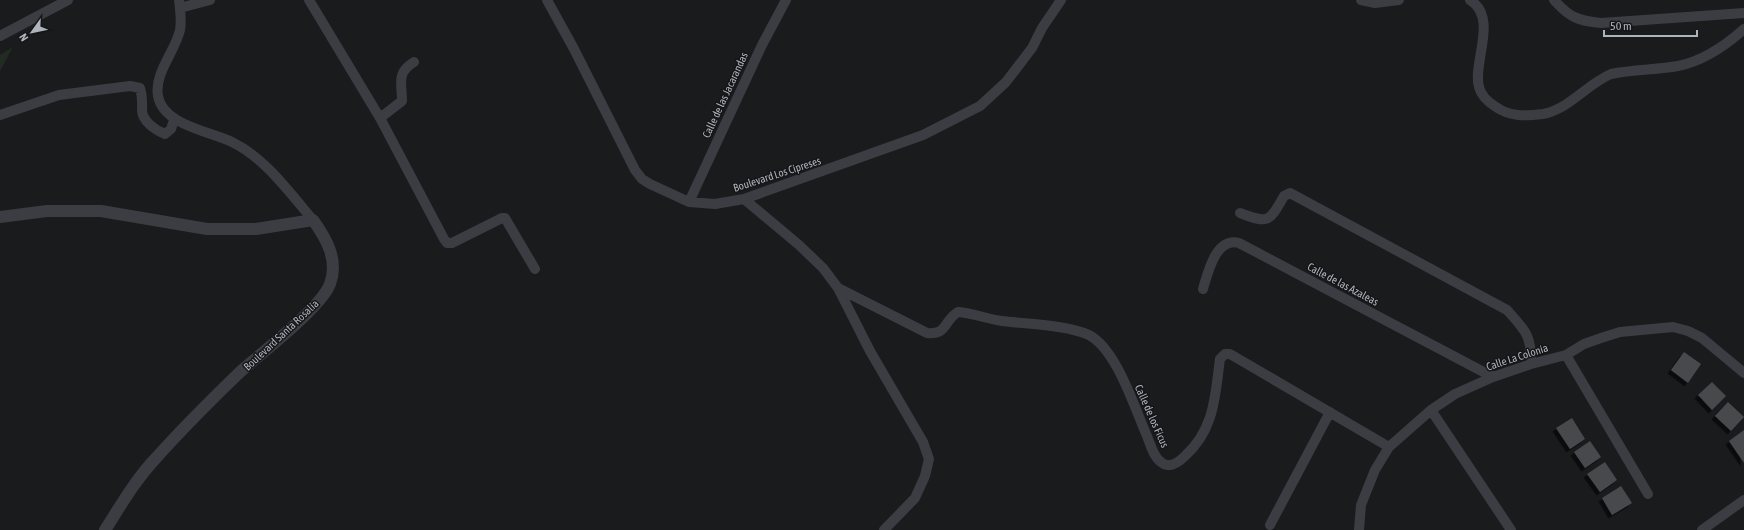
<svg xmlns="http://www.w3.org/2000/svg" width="1744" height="530" viewBox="0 0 1744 530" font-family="'Asap Condensed',sans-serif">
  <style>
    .green { fill: #222b22 }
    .building { fill: #47494d; filter: url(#shadow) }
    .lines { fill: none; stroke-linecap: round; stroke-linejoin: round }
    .minor { stroke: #3b3d42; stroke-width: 10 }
    .tertiary { stroke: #3b3d42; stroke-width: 12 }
    .labels { text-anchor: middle; stroke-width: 3; stroke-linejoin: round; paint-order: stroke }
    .street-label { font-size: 11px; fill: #adb4bc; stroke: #151618 }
  </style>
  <defs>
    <filter id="shadow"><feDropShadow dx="-3.5" dy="3.5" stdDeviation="0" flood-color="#0009"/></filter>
  </defs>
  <rect width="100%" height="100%" fill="#1a1b1d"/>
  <!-- green -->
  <path class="green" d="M13 47 0 71V55Z"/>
  <!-- building -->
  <path class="building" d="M1684 352 1701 364 1688 383 1671 370Z
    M1712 382 1726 396 1712 410 1698 395Z
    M1728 402 1744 417 1731 431 1715 416Z
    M1572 418 1585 439 1570 449 1556 428Z
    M1744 430V463L1729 441Z
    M1590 441 1601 457 1585 468 1574 452Z
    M1605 462 1617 480 1600 492 1587 474Z
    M1621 486 1632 503 1612 515 1602 498Z"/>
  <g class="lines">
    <!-- minor -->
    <path class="minor" d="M179 0C180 10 182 20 180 30 175 52 154 73 158 96 163 125 209 131 232 142 265 158 289 192 313 220
      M309 0 380 118 444 239 447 243H452L502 218H505L535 269
      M547 0 574 49 635 170 642 179 650 184 689 202 715 204 744 199 923 135 980 106 1006 82 1032 48 1042 28 1061 0
      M1361 0 1375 3 1399 0
      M1470 0C1499 18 1472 63 1479 87 1481 96 1488 102 1496 107 1510 117 1526 116 1543 114 1568 110 1587 84 1611 74 1633 69 1656 70 1678 66 1703 61 1725 46 1744 29
      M1554 0C1569 17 1578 21 1601 23L1744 13
      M180 8 210 0
      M0 36 68 0
      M0 115 59 95 130 86 140 88C143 98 142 100 142 110 142 121 155 130 165 134L171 129 174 120
      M380 118 402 101C402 83 396 73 414 62
      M744 199 799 245 823 268 838 288 870 351 923 442 929 459 925 476 915 498 884 530
      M689 202 762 45 786 0
      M1240 213C1269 224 1269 222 1284 196L1290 193 1507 310C1525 330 1532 336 1531 364
      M838 288 927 333C948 335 943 321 958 312 973 313 987 319 1002 321 1026 324 1068 325 1089 335 1117 350 1134 407 1147 436 1151 446 1154 459 1164 464 1172 468 1180 461 1185 456 1215 429 1215 395 1220 359L1225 354H1230L1389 447
      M1203 289C1208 272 1216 237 1239 243L1493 377
      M1566 355 1648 494
      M1431 410 1511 530
      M1270 525 1330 412
      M1359 530 1361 505 1375 470 1389 447 1431 410 1455 394 1493 377 1531 364 1566 355 1584 344 1601 338 1620 332 1673 327 1688 331 1702 338 1744 373
      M1702 530 1744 500"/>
    <!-- tertiary -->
    <path class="tertiary" d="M0 217 47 211H101L207 229H256L313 220C326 238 339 260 330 284 321 308 260 354 239 373 211 400 182 429 156 458 136 479 121 505 105 530"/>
  </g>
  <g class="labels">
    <!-- street labels -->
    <g class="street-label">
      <text transform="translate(725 95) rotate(-65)" y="4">Calle de las Jacarandas</text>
      <text transform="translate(777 174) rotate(-18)" y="4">Boulevard Los Cipreses</text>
      <text transform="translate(1343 284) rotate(28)" y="4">Calle de las Azaleas</text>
      <text transform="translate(281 335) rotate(-43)" y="4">Boulevard Santa Rosalía</text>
      <text transform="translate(1517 357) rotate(-18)" y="4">Calle La Colonia</text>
      <text transform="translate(1152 416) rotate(66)" y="4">Calle de los Ficus</text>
    </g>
  </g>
  <!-- north arrow -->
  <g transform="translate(32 32) rotate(237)" stroke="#151618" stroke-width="3" paint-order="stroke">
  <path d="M0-3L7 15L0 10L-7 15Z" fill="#adb4bc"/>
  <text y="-6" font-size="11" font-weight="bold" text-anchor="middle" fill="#adb4bc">N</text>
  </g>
  <!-- scale -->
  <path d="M1604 30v6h93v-6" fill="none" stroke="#adb4bc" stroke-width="2"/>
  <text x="1610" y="30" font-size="12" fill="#adb4bc" stroke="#151618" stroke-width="3" paint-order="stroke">50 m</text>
</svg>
